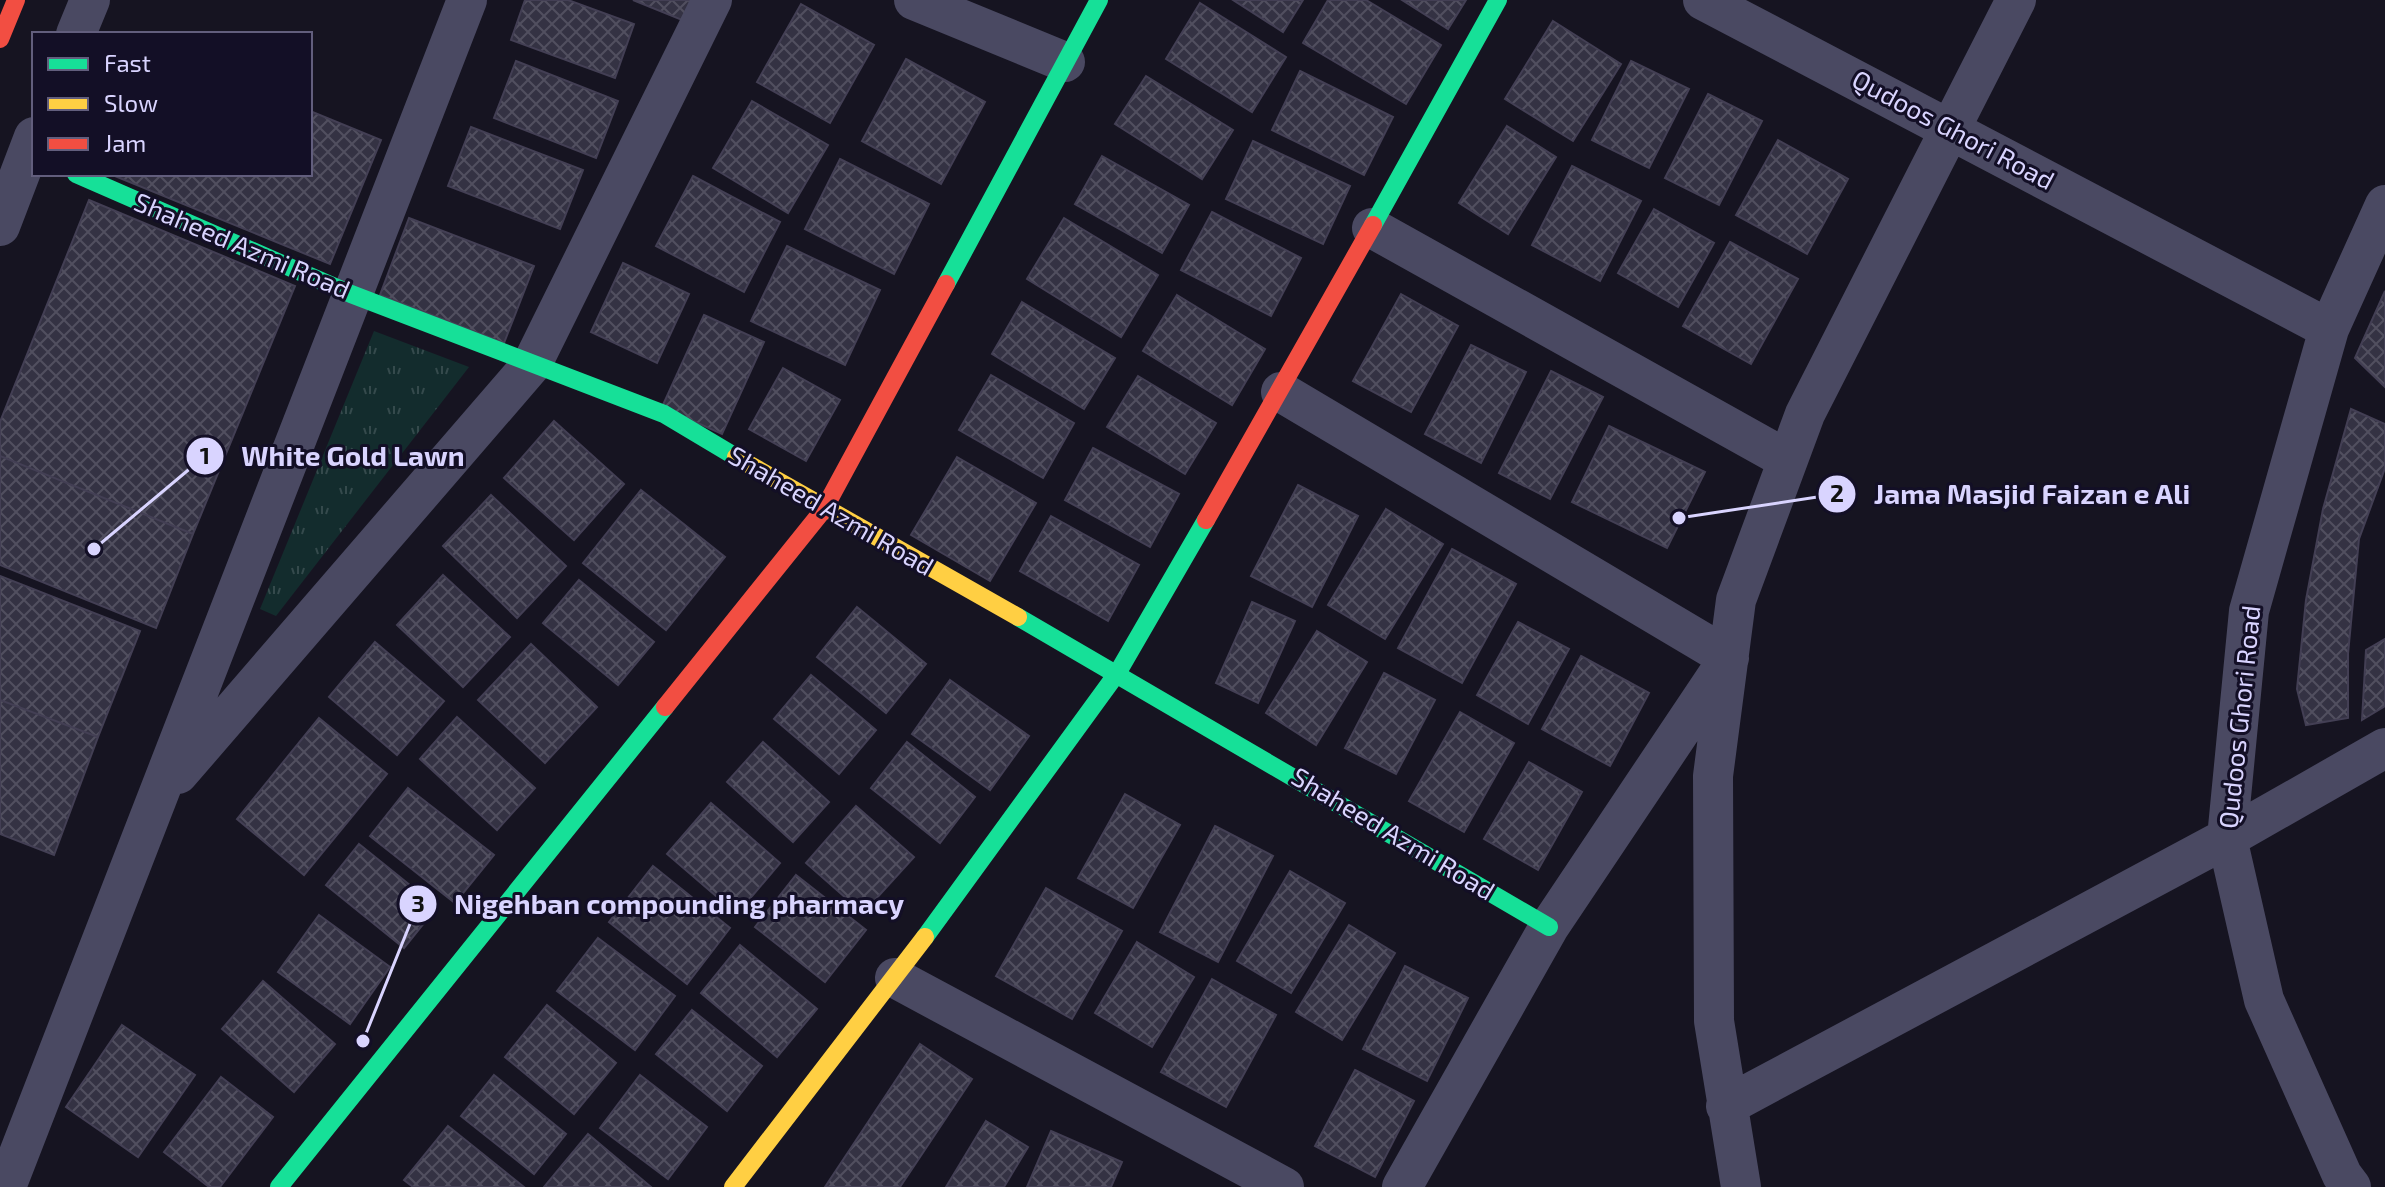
<svg xmlns="http://www.w3.org/2000/svg" width="2385" height="1187" viewBox="0 0 2385 1187" font-family="'Exo 2',sans-serif">
  <style>
    .grass { fill: url(#grass-tufts) }
    .building { fill: url(#building-cross-hatch); stroke: #433f54; stroke-width: 2 }
    .lines { fill: none; stroke-linecap: round; stroke-linejoin: round }
    .street { stroke: #4a4962; stroke-width: 40 }
    .fast { stroke: #16e098; stroke-width: 18 }
    .slow { stroke: #ffcf43; stroke-width: 18 }
    .jam { stroke: #f24e42; stroke-width: 18 }
    .labels { text-anchor: middle; stroke-width: 6; stroke-linejoin: round; paint-order: stroke }
    .street-label { font-size: 26px; fill: #d9d4ff; stroke: #130f26 }
    .leader { fill: none; stroke: #d9d4ff; stroke-width: 3 }
    .callout-dot { fill: #d9d4ff; stroke: #130f26; stroke-width: 3 }
    .mark-label { font-size: 24px; text-anchor: middle; font-weight: bold; fill: #111 }
    .callout-label { font-size: 28px; text-anchor: middle; font-weight: bold; fill: #d9d4ff; stroke: #130f26; stroke-width: 6; stroke-linejoin: round; paint-order: stroke }
  </style>
  <defs>
    <pattern id="grass-tufts" width="24" height="20" patternUnits="userSpaceOnUse" patternTransform="scale(2)"><rect width="24" height="20" fill="#132c2d"/><path d="M3 7l-1-3M5 7V3M7 7l1-3M15 17l-1-3M17 17v-4M19 17l1-3" fill="none" stroke="#354a4c"/></pattern>
    <pattern id="building-cross-hatch" width="8" height="8" patternUnits="userSpaceOnUse" patternTransform="scale(2)"><rect width="8" height="8" fill="#343243"/><path d="M0 0l8 8M0 8l8-8" fill="none" stroke="#514f5f"/></pattern>
  </defs>
  <rect width="100%" height="100%" fill="#161421"/>
  <!-- grass -->
  <path class="grass" d="M374 331 469 367 276 616 260 609Z"/>
  <!-- building -->
  <path class="building" d="M525 0H568L634 24 615 78 511 40Z
    M633 0H696L687 22Z
    M1233 0H1303L1283 32Z
    M1328 0H1366L1441 45 1406 104 1303 43Z
    M1402 0H1466L1448 29Z
    M1200 3 1286 57 1252 112 1166 59Z
    M801 4 874 45 830 123 757 82Z
    M1553 21 1621 64 1573 141 1505 99Z
    M906 59 985 102 941 184 862 141Z
    M516 61 618 101 596 158 494 118Z
    M1631 61 1689 89 1649 168 1592 140Z
    M1300 71 1393 117 1364 175 1272 130Z
    M1146 76 1233 130 1202 179 1115 124Z
    M1708 94 1762 121 1719 205 1665 178Z
    M752 101 828 145 788 213 713 168Z
    M310 111 381 140 330 264 110 174H310Z
    M1507 126 1556 157 1508 234 1459 203Z
    M471 127 583 170 560 229 448 186Z
    M1778 140 1848 179 1807 254 1736 215Z
    M1253 141 1350 186 1323 244 1226 199Z
    M1102 156 1189 205 1162 253 1075 204Z
    M840 159 929 204 894 274 805 229Z
    M1572 166 1641 201 1600 281 1532 245Z
    M693 176 780 222 744 292 656 246Z
    M89 200 295 286 193 534 0 456V422Z
    M1654 209 1714 243 1678 307 1618 273Z
    M1212 212 1301 258 1271 316 1181 270Z
    M409 218 534 266 504 343 380 295Z
    M1064 218 1158 275 1121 337 1027 279Z
    M1730 242 1798 279 1751 364 1683 326Z
    M787 246 880 290 845 365 751 321Z
    M623 263 689 294 657 363 591 332Z
    M2385 291V387L2355 358Z
    M1401 294 1458 326 1411 412 1353 381Z
    M1177 295 1265 349 1232 405 1143 351Z
    M1022 302 1115 358 1084 409 992 354Z
    M704 315 764 342 722 434 662 407Z
    M1471 345 1526 372 1481 463 1425 434Z
    M783 368 840 400 806 461 749 429Z
    M1551 371 1603 397 1550 499 1499 473Z
    M991 375 1074 423 1043 478 959 430Z
    M1138 376 1216 423 1185 474 1107 427Z
    M2351 409 2385 424V468L2359 539 2348 654V718L2306 725 2297 689 2306 600 2323 509Z
    M554 421 624 484 574 540 504 478Z
    M1609 426 1705 472 1667 548 1572 502Z
    M1093 448 1179 494 1150 547 1065 500Z
    M0 456 193 534 156 628 0 565Z
    M957 457 1036 503 990 581 911 535Z
    M1298 485 1358 516 1312 607 1251 576Z
    M641 490 725 557 666 630 583 563Z
    M491 495 566 566 517 618 443 546Z
    M1386 509 1443 544 1385 639 1328 605Z
    M1051 516 1139 565 1108 621 1020 571Z
    M1452 549 1516 584 1462 683 1398 648Z
    M443 575 510 637 463 687 397 625Z
    M0 576 140 631 98 737 0 700Z
    M579 580 654 642 618 685 543 623Z
    M1252 602 1295 621 1258 703 1216 683Z
    M857 607 926 664 886 713 817 657Z
    M1518 622 1569 649 1528 724 1477 695Z
    M1317 631 1367 662 1316 745 1266 713Z
    M2385 639V706L2362 720 2366 650Z
    M375 642 444 701 397 755 329 697Z
    M531 644 597 707 545 763 478 700Z
    M1581 656 1649 693 1610 766 1542 729Z
    M1384 673 1435 700 1396 774 1345 748Z
    M811 675 876 730 839 774 774 719Z
    M950 680 1029 736 990 790 912 734Z
    M0 700 98 737 54 855 0 834Z
    M1460 712 1514 743 1464 832 1409 801Z
    M457 717 535 788 497 830 420 759Z
    M319 718 387 774 304 875 237 819Z
    M763 742 829 802 793 842 727 782Z
    M907 742 975 797 940 843 871 788Z
    M1529 762 1582 792 1538 870 1484 839Z
    M408 788 494 855 455 903 370 836Z
    M1125 794 1180 825 1133 908 1078 878Z
    M711 803 780 863 737 914 667 854Z
    M856 806 914 857 863 913 806 863Z
    M1215 826 1273 856 1218 962 1160 932Z
    M359 844 437 907 404 948 326 885Z
    M653 866 730 928 687 984 609 922Z
    M1290 871 1345 903 1291 993 1237 961Z
    M796 875 866 930 825 982 755 927Z
    M1046 888 1122 931 1072 1019 996 976Z
    M319 915 390 967 350 1024 278 972Z
    M1349 925 1395 953 1342 1040 1296 1012Z
    M598 938 675 996 635 1050 557 991Z
    M1137 942 1194 977 1152 1047 1095 1013Z
    M740 945 817 1009 777 1057 701 993Z
    M1405 966 1468 998 1427 1081 1363 1049Z
    M1212 979 1276 1015 1226 1107 1161 1072Z
    M263 981 335 1044 294 1092 222 1029Z
    M547 1005 616 1063 574 1114 505 1057Z
    M692 1010 762 1066 727 1111 656 1054Z
    M122 1025 195 1075 138 1157 66 1107Z
    M920 1044 972 1079 900 1187H825Z
    M1355 1070 1414 1101 1375 1177 1315 1146Z
    M494 1075 566 1134 534 1174 461 1116Z
    M640 1075 707 1127 668 1179 600 1128Z
    M221 1077 273 1117 220 1187H209L164 1152Z
    M986 1121 1028 1147 1004 1187H946Z
    M448 1126 524 1187H413L404 1180Z
    M1051 1131 1122 1162 1111 1187H1027Z
    M588 1134 651 1187H544Z"/>
  <g class="lines">
    <!-- street -->
    <path class="street" d="M914 0 1065 62
      M1703 0 2329 329
      M76 34 90 0
      M0 226 34 137
      M1372 228 1788 460
      M1281 392 1729 658 1549 927 1402 1187
      M178 774 532 364 712 0
      M895 978 1284 1187
      M1726 1106 2227 838 2385 748
      M6 1187 467 0
      M1741 1187 1714 1021 1713 776 1736 600 1805 414 2016 0
      M2351 1187 2342 1175 2264 1000 2227 838 2249 611 2329 329 2385 205"/>
    <!-- fast -->
    <path class="fast" d="M76 174 351 294 664 414 736 457
      M1373 225 1498 0
      M946 284 1099 0
      M1018 617 1549 927
      M925 937 1118 672 1206 520
      M279 1187 665 707"/>
    <!-- slow -->
    <path class="slow" d="M736 457 1018 617
      M733 1187 925 937"/>
    <!-- jam -->
    <path class="jam" d="M0 39 16 0
      M1206 520 1373 225
      M665 707 824 509 946 284"/>
  </g>
  <g class="labels">
    <!-- street labels -->
    <g class="street-label">
      <text transform="translate(1953 130) rotate(28)" y="9">Qudoos Ghori Road</text>
      <text transform="translate(242 246) rotate(23)" y="9">Shaheed Azmi Road</text>
      <text transform="translate(831 511) rotate(30)" y="9">Shaheed Azmi Road</text>
      <text transform="translate(2240 717) rotate(-84)" y="9">Qudoos Ghori Road</text>
      <text transform="translate(1393 834) rotate(31)" y="9">Shaheed Azmi Road</text>
    </g>
  </g>
  <!-- callouts -->
  <path class="leader" d="M94 549L205 456M1679 518L1837 494M363 1041L418 904"/>
  <g class="callout-dot">
    <circle cx="94" cy="549" r="8"/>
    <circle cx="1679" cy="518" r="8"/>
    <circle cx="363" cy="1041" r="8"/>
    <circle cx="205" cy="456" r="20"/>
    <circle cx="1837" cy="494" r="20"/>
    <circle cx="418" cy="904" r="20"/>
  </g>
  <g class="mark-label">
    <text x="205" y="464">1</text>
    <text x="1837" y="502">2</text>
    <text x="418" y="912">3</text>
  </g>
  <g class="callout-label">
    <text x="353" y="466">White Gold Lawn</text>
    <text x="2032" y="504">Jama Masjid Faizan e Ali</text>
    <text x="679" y="914">Nigehban compounding pharmacy</text>
  </g>
  <!-- legend -->
  <rect x="32" y="32" width="280" height="144" fill="#130f26" stroke="#625e7d" stroke-width="2"/>
  <rect x="48" y="58" width="40" height="12" fill="#16e098" stroke="#625e7d" stroke-width="2"/>
  <text x="104" y="72" font-size="24" fill="#d9d4ff">Fast</text>
  <rect x="48" y="98" width="40" height="12" fill="#ffcf43" stroke="#625e7d" stroke-width="2"/>
  <text x="104" y="112" font-size="24" fill="#d9d4ff">Slow</text>
  <rect x="48" y="138" width="40" height="12" fill="#f24e42" stroke="#625e7d" stroke-width="2"/>
  <text x="104" y="152" font-size="24" fill="#d9d4ff">Jam</text>
</svg>
